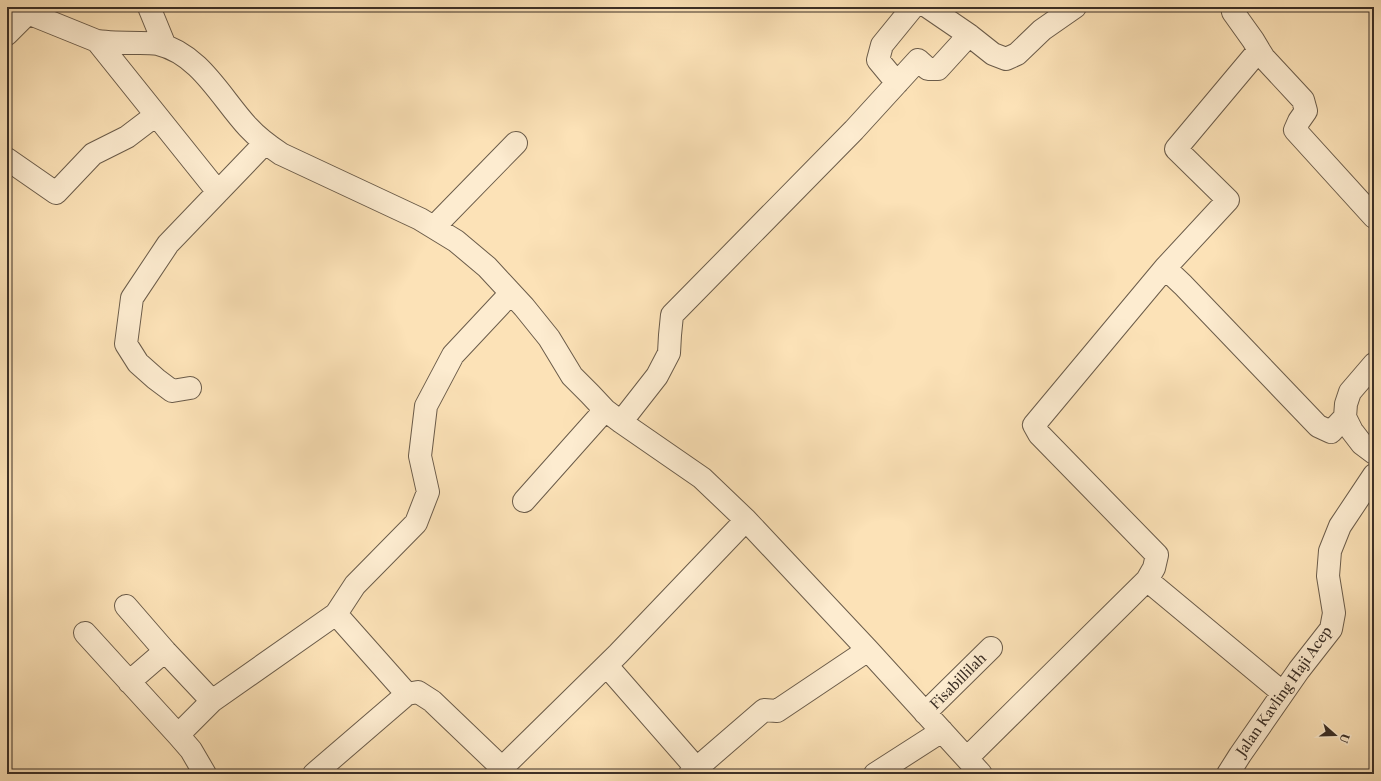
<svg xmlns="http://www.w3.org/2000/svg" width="1381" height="781" viewBox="0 0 1381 781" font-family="'Libre Caslon Text',serif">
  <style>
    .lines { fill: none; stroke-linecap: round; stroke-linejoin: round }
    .minor-casing { stroke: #6b5c4a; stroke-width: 24 }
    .minor { stroke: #fdecd0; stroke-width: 22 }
    .labels { text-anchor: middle; stroke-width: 3; stroke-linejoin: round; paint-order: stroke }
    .street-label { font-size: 14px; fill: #3b2f26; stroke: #fdecd0 }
  </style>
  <rect width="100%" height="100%" fill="#fce2b7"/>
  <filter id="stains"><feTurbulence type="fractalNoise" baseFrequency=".005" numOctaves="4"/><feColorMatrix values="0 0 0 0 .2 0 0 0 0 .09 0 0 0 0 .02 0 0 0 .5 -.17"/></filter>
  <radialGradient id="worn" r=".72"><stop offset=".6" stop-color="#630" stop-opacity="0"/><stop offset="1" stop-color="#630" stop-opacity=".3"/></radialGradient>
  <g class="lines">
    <!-- minor casing -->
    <g class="minor-casing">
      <path id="minor" d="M13 7 97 41C111 43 125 43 140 43 145 43 152 43 158 44 200 54 221 98 248 127 258 138 269 146 281 154L420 219 456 241 487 267 524 307 549 338 572 376 590 394 605 410 621 422 702 478 746 520 868 650 981 774
        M149 7 165 46
        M928 7 969 35 993 54 1006 59 1017 54 1042 30 1075 7
        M1232 7 1233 12 1253 40 1259 50
        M7 34 28 13
        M97 41 218 192
        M897 83 878 60 882 45 913 7
        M7 159 56 193 93 154 127 137 156 115
        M434 227 516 143
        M1165 268 1183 285 1318 426 1331 432 1345 417
        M1374 364 1350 392 1346 404 1345 417 1352 431 1362 444 1374 453
        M190 388 172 391 156 379 138 363 126 344 132 298 168 244 265 143
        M621 422 657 376 669 353 670 335 672 315 854 130 918 60 928 69H938L969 35
        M524 501 605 410
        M126 606 165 651 212 701
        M336 614 407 694
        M85 633 178 735
        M607 666 697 769
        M129 682 165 651
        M1283 693 1147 580 1154 568 1157 555 1039 434 1034 425 1165 268 1228 200 1176 149 1259 50 1264 58 1303 100 1306 111 1299 121 1295 130 1374 217
        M925 713 991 648
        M967 758 1147 580
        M205 774 191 750 178 735 212 701 336 614 355 585 416 523 428 492 420 456 426 406 453 355 511 293
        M314 774 407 694 418 692 432 701 502 768
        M498 774 502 768 618 654 746 520
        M690 774 764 710 777 711 868 650
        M875 774 942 731
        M1228 774 1240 755 1299 670 1331 629 1334 613 1328 576 1330 551 1340 526 1374 475"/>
    </g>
    <!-- minor -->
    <use href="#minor" class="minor"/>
  </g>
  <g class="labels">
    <!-- street labels -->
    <g class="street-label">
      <text transform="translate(958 681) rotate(-45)" y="5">Fisabillilah</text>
      <text transform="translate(1284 691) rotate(-55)" y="5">Jalan Kavling Haji Acep</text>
    </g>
  </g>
  <!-- margin -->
  <rect width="1381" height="781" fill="none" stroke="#fce2b7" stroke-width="24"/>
  <rect x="8" y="8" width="1365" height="765" fill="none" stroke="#3b2f26" stroke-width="2"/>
  <rect x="12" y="12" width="1357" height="757" fill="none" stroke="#3b2f26"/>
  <!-- north arrow -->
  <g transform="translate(1335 735) rotate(110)" stroke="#fdecd0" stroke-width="3" paint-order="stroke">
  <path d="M0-3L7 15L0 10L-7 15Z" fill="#3b2f26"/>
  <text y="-6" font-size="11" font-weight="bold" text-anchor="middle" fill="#3b2f26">U</text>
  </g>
  <rect width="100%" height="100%" filter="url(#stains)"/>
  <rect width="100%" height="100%" fill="url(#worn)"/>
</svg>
